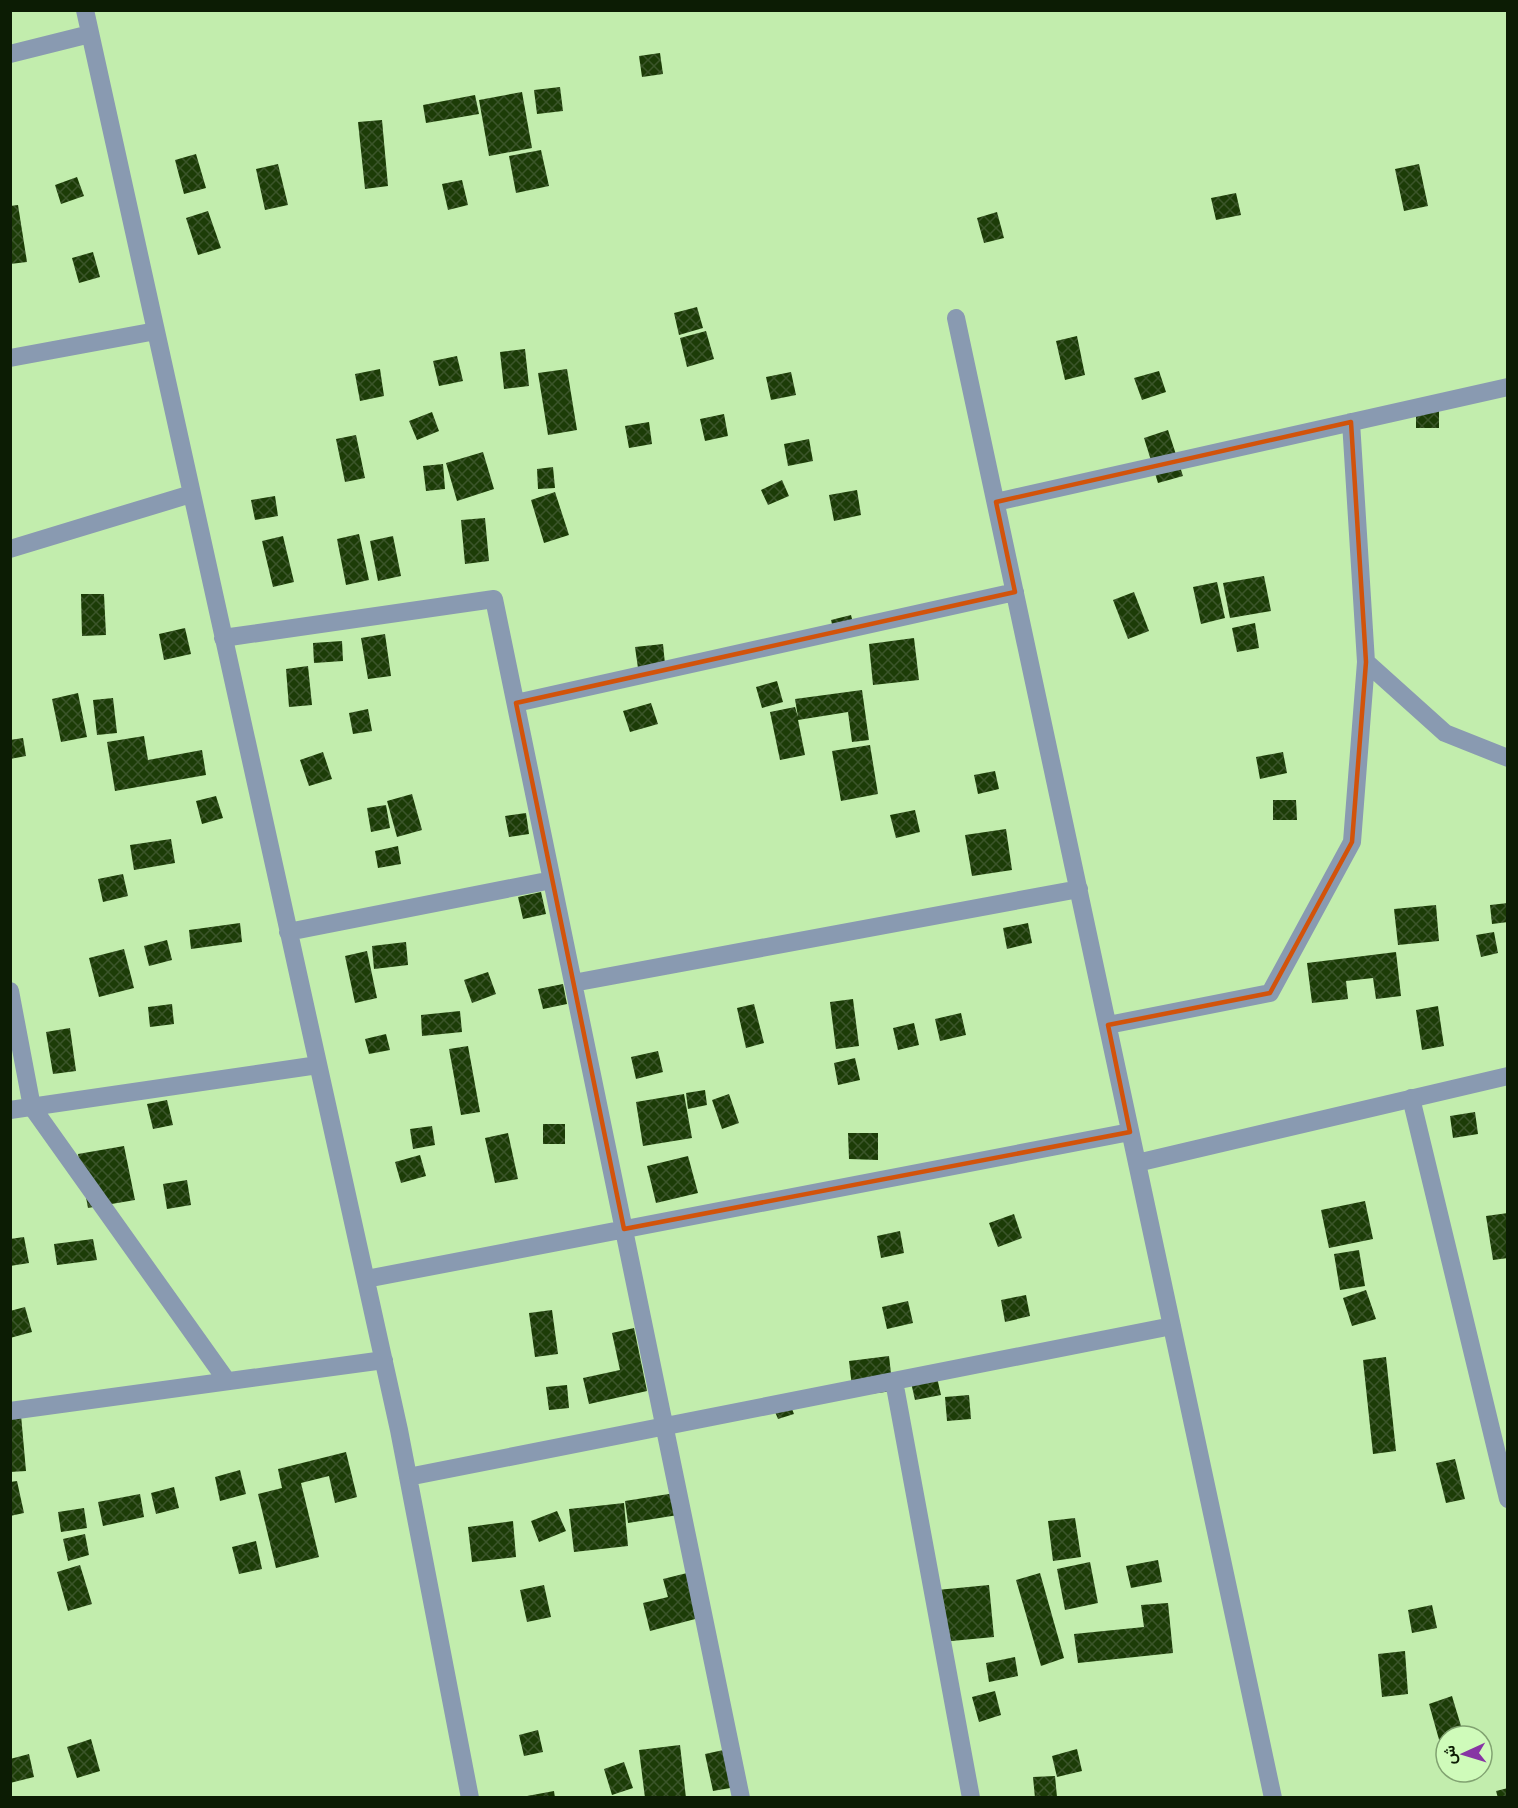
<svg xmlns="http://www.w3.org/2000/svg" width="1518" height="1808" viewBox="0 0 1518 1808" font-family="Arial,Vazirmatn,sans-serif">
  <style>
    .building { fill: url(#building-cross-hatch) }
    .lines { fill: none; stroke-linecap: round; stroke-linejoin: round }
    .street { stroke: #899ab1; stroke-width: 18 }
    .marked { fill: none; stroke: #d2530b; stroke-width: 4.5; stroke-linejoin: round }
  </style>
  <defs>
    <pattern id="building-cross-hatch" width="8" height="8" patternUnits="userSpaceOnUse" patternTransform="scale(1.5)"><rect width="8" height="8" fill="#1c3c07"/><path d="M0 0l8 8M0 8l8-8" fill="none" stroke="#3b552a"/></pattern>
  </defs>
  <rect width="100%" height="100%" fill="#c2edad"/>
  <!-- building -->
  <path class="building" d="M660 53 663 74 642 77 639 56Z
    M560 87 563 111 537 114 534 90Z
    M522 92 532 148 489 156 479 100Z
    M475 95 479 114 426 123 423 105Z
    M382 120 388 186 365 189 358 122Z
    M541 150 549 186 516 193 509 156Z
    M196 154 206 188 184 194 175 160Z
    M278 164 288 205 265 210 256 169Z
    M1419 164 1428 206 1404 211 1395 169Z
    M77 177 84 196 61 204 55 185Z
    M462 180 468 205 448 210 442 184Z
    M1236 193 1241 215 1216 220 1211 198Z
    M18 205 27 262 10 264V206Z
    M208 211 221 248 198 255 186 218Z
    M997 212 1004 238 984 243 977 218Z
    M93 252 100 277 79 283 72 258Z
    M697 307 703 328 679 335 674 313Z
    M706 331 714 359 687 367 680 338Z
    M1077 336 1085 375 1065 380 1056 341Z
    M525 349 529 386 504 389 500 352Z
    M457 356 463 381 439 386 433 361Z
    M380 369 384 396 360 401 355 374Z
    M567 369 577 430 548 435 538 373Z
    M1159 371 1166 392 1142 400 1134 378Z
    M791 372 796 395 771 400 766 377Z
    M1416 405H1439V428H1416Z
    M432 412 439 431 417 440 409 421Z
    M724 414 728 436 705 441 700 419Z
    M649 422 652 444 629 448 625 426Z
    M1168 430 1183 476 1158 483 1144 438Z
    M356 435 365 478 345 482 336 439Z
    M809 439 813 461 788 466 784 444Z
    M483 452 494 489 457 501 446 463Z
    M443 464 445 489 426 491 423 466Z
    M553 467 555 488 538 489 537 469Z
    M782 480 789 496 768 505 761 490Z
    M857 490 861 515 834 521 829 495Z
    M555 492 569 535 544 543 531 500Z
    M275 496 278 516 255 520 251 500Z
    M485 518 489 561 465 564 461 520Z
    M359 534 369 580 346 585 337 539Z
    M283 536 294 582 273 587 262 541Z
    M393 536 401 576 378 581 370 541Z
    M1264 576 1271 611 1230 618 1223 583Z
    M1217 582 1225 618 1201 624 1193 587Z
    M1134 592 1149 631 1128 639 1113 600Z
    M81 594H104L106 635 82 636Z
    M851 615 856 635 836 640 831 620Z
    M1255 623 1259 648 1237 652 1232 628Z
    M185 628 191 654 164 660 159 634Z
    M385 634 391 676 368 679 361 638Z
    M914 638 919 680 873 685 869 644Z
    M342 641 343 661 314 663 313 643Z
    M663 644 665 664 638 668 635 647Z
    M308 666 312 705 289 707 286 669Z
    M777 681 783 702 762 708 756 687Z
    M862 690 869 740 852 742 848 712 798 720 805 755 780 760 770 712 795 707 798 717 795 699Z
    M78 693 87 737 61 742 52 699Z
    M113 698 117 733 97 735 93 700Z
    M651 703 658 724 630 732 623 711Z
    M368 709 372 731 353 734 349 713Z
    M144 736 148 760 202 750 206 775 115 791 107 742Z
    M23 738 26 756 10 759V740Z
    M870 745 878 794 841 801 832 751Z
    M323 752 332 779 309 786 300 760Z
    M1283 752 1287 773 1260 779 1256 757Z
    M995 771 999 789 978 794 974 775Z
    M412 794 422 830 397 837 387 801Z
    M216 796 223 818 202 824 196 801Z
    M1273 800H1296L1297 820H1273Z
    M386 805 390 828 371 832 367 808Z
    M915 810 920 832 896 838 890 815Z
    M526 813 529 834 509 837 505 816Z
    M1006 829 1012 870 972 876 965 835Z
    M171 839 175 863 134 870 130 845Z
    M398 846 401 864 378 868 375 851Z
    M123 874 128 896 103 902 98 879Z
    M541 892 546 914 523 919 518 897Z
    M1508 903V922L1492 924 1490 905Z
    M1436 905 1439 941 1398 945 1394 909Z
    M240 923 242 942 191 949 189 930Z
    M1028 923 1032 943 1007 949 1003 928Z
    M1494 932 1498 953 1481 957 1476 935Z
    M167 940 172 960 149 966 144 946Z
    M406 942 408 965 374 969 372 946Z
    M124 949 134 988 99 997 89 958Z
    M367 951 377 998 355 1003 345 956Z
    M1396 952 1401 996 1376 999 1373 978 1346 981 1348 999 1312 1003 1307 963Z
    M488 972 496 994 472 1003 464 980Z
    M563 984 567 1004 543 1009 538 989Z
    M853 999 859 1046 836 1049 830 1002Z
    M172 1004 174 1024 150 1027 148 1007Z
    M754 1004 764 1043 746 1048 737 1008Z
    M1438 1006 1444 1046 1422 1050 1416 1010Z
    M460 1011 462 1032 422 1036 421 1015Z
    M961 1013 966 1035 940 1041 935 1019Z
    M914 1023 919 1045 898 1050 893 1028Z
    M70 1028 76 1071 53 1074 46 1032Z
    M386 1034 390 1050 369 1054 365 1039Z
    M468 1046 480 1112 461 1115 449 1049Z
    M658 1051 663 1072 636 1079 631 1057Z
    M855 1058 860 1080 838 1085 834 1063Z
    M705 1090 707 1105 688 1109 686 1093Z
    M684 1094 692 1138 643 1146 636 1102Z
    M729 1094 739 1123 722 1129 712 1100Z
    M167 1100 173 1125 153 1129 147 1104Z
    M1475 1112 1478 1134 1453 1138 1450 1116Z
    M543 1124H565V1144H543Z
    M432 1126 435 1145 413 1149 410 1129Z
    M508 1133 518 1179 495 1183 485 1138Z
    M848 1133H878V1160L849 1159Z
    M124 1146 135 1200 88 1208 78 1154Z
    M420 1155 426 1176 401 1183 395 1162Z
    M688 1156 698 1193 656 1203 647 1166Z
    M187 1180 191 1205 167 1209 163 1184Z
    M1365 1201 1373 1239 1329 1248 1321 1210Z
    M1508 1213V1258L1493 1260 1486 1216Z
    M1014 1214 1022 1238 998 1247 989 1223Z
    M900 1231 904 1253 881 1258 877 1236Z
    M24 1237 29 1263 10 1266V1239Z
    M93 1239 97 1260 57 1265 54 1244Z
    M1359 1250 1365 1286 1340 1290 1334 1254Z
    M1366 1290 1376 1319 1352 1326 1343 1298Z
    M1026 1295 1030 1316 1005 1322 1001 1300Z
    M908 1301 913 1323 887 1329 882 1307Z
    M25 1307 32 1332 10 1338V1311Z
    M552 1310 558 1354 535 1357 529 1313Z
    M634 1328 647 1391 589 1404 583 1378 620 1370 612 1333Z
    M889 1356 893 1391 853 1396 849 1361Z
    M1386 1357 1396 1451 1373 1454 1363 1360Z
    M936 1373 941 1395 915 1400 910 1378Z
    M567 1385 569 1408 549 1410 546 1387Z
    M786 1394 794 1414 778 1419 770 1400Z
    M969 1395 971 1419 947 1421 945 1397Z
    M21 1415 26 1471 10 1472V1416Z
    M346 1452 357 1497 335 1503 329 1476 301 1483 319 1557 276 1568 258 1494 282 1488 278 1469Z
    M1455 1459 1465 1499 1446 1503 1436 1463Z
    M240 1470 246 1494 220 1501 215 1477Z
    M17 1481 24 1513 10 1516V1482Z
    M174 1487 179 1508 156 1514 151 1493Z
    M675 1493 678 1515 628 1523 625 1501Z
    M140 1494 144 1517 103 1526 98 1502Z
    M624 1503 628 1546 574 1552 569 1509Z
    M84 1508 87 1528 61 1532 58 1512Z
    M557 1511 566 1531 539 1542 531 1521Z
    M1075 1518 1081 1557 1053 1561 1048 1521Z
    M513 1521 516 1557 472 1562 468 1527Z
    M85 1534 89 1555 68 1561 63 1539Z
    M256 1541 262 1569 239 1574 232 1547Z
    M1158 1560 1162 1582 1131 1588 1126 1566Z
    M1090 1562 1098 1603 1065 1610 1057 1569Z
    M80 1565 92 1604 68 1611 57 1572Z
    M687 1573 699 1618 650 1631 643 1603 668 1597 663 1579Z
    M1040 1573 1064 1658 1041 1666 1016 1580Z
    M544 1585 551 1617 527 1622 520 1590Z
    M989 1585 994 1637 941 1642 937 1590Z
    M1168 1603 1173 1653 1078 1663 1074 1634 1144 1627 1141 1605Z
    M1432 1605 1437 1628 1412 1633 1408 1610Z
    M1405 1651 1408 1694 1382 1697 1378 1654Z
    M1015 1657 1018 1676 989 1682 986 1663Z
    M995 1691 1001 1715 979 1722 972 1697Z
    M1452 1696 1464 1736H1446L1445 1761 1429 1704Z
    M538 1730 543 1752 524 1756 519 1735Z
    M91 1739 100 1771 77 1778 67 1747Z
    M680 1745 686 1798H645L639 1750Z
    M728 1749 736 1787 713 1791 705 1754Z
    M1077 1749 1082 1771 1057 1777 1052 1756Z
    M29 1754 34 1777 10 1783V1759Z
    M624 1762 633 1788 612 1795 604 1769Z
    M1055 1776 1057 1797 1035 1798 1033 1777Z
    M1508 1788V1798H1498L1496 1791Z
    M554 1791 555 1798H527V1796Z"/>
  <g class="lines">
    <!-- street -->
    <path class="street" d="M85 10 399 1430 470 1798
      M10 54 90 34
      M956 318 1273 1798
      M10 358 156 331
      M1351 422 1366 662 1445 733 1508 758
      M996 502 1508 387
      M10 549 191 494
      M223 638 494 599 741 1798
      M516 703 1015 592
      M288 932 552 880
      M573 983 1079 889
      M10 991 32 1107 227 1381
      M1108 1025 1270 993 1352 842 1366 662
      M1411 1098 1508 1499
      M10 1110 318 1065
      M1137 1163 1508 1076
      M366 1279 1130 1132
      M894 1381 971 1798
      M10 1411 384 1360
      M408 1477 1172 1326"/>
  </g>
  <!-- marked area -->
  <path class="marked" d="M1351 422 1366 662 1352 842 1270 993 1108 1025 1130 1132 624 1229 516 703 1015 592 996 502Z"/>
  <!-- border -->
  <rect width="1518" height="1808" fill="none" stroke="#0c1c04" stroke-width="24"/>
  <!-- north arrow -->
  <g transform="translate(1464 1754) rotate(266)"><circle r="28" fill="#cffbba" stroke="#81a271" stroke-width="1.5"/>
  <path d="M0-4.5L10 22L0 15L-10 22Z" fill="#8735a4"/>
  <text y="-9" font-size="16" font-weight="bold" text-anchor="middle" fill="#0c1c04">ش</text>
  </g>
</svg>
